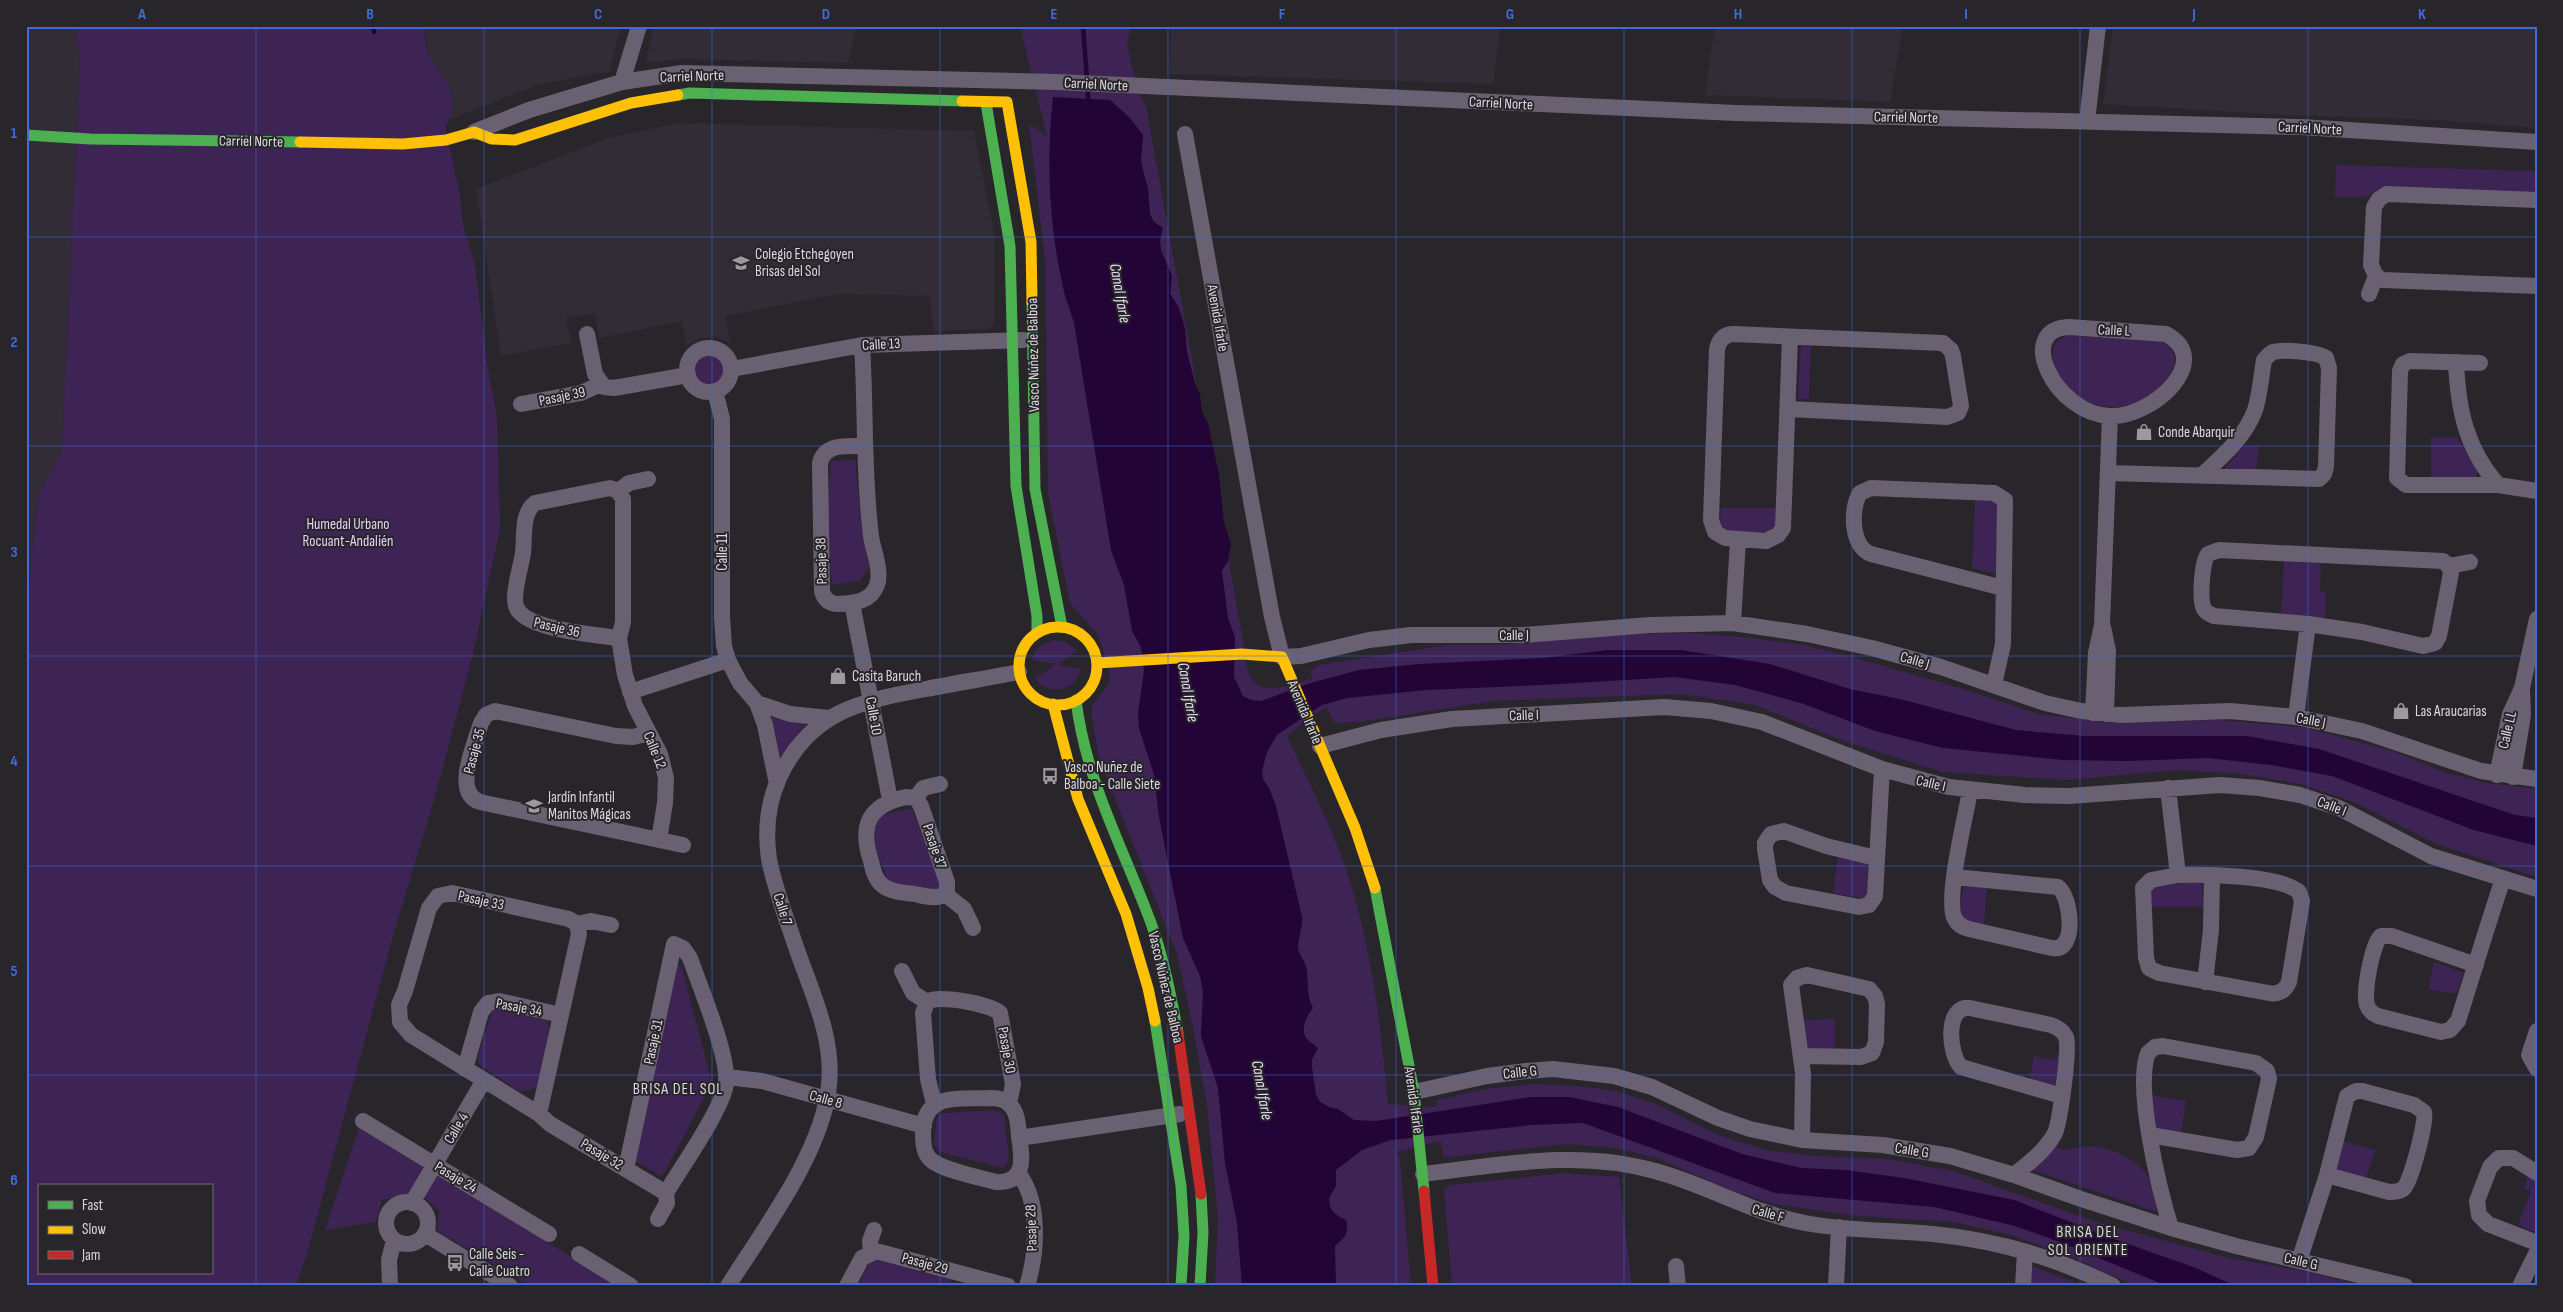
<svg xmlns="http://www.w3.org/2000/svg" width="2563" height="1312" viewBox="0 0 2563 1312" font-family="'Sofia Sans Condensed',sans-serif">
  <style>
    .built { fill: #322c37 }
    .green { fill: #3e2355; fill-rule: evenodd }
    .water { fill: #220536 }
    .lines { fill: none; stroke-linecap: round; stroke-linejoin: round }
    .stream { stroke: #220536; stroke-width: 4.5 }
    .street { stroke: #696171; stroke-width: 16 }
    .fast { stroke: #4caf50; stroke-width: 11 }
    .slow { stroke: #ffc107; stroke-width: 11 }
    .jam { stroke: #c62828; stroke-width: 11 }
    .grid { fill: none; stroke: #436ad9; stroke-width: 1; stroke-opacity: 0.55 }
    .labels { text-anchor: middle; stroke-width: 4; stroke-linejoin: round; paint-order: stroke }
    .street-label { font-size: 15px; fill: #dbd9dd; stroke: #28252b }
    .poi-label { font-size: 15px; fill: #dbd9dd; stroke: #28252b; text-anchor: start }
    .park-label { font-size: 15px; fill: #e4d0fa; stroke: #28252b }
    .water-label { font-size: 16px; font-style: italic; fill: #e8dff4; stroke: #28252b }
    .neighbourhood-label { font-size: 16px; letter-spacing: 1px; fill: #dbd9dd; stroke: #28252b }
    .neatline { fill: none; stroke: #436ad9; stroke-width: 2 }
    .grid-label { font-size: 16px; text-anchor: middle; font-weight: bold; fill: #436ad9 }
  </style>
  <rect width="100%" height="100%" fill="#28262a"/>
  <!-- built -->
  <path class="built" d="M26 26H75L80 59 62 449 38 496 26 617Z
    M423 26H621L610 71 537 85 444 122Z
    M654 26H856L848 63 685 59 646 63Z
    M1171 26H1500L1493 84 1169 74Z
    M1715 26H1903L1890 102 1705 95Z
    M2113 26H2537V128L2438 120 2287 115 2103 104Z
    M680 123 974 131 994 232V322L989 329 933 331 930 296 839 294 725 316 731 343 714 336 694 340 687 347 682 321 599 338 595 313 566 318 571 343 501 356 476 189 608 138Z"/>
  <!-- green -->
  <path class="green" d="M75 26H423C425 35 425 46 429 54 441 79 465 96 445 126L459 190 463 225 475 265 487 363 497 418 500 529 473 654 436 793 393 936 308 1250 296 1286H26V617L38 496 62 449 80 59ZM39 1186H211V1273H39Z
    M1020 26H1131L1127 44 1138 92 1146 106 1243 640C1247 699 1265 692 1313 679L1310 671 1319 665 1447 645H1495L1624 634 1694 633 1751 638 1804 645 1852 657 1957 687 2039 714 2112 723 2218 720 2302 727 2393 751 2444 772 2487 783 2537 789V877L2434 843 2354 802 2301 784 2242 774 2178 770 2066 780 1942 772 1844 741 1755 705 1682 694 1492 701 1360 722 1335 723 1326 707 1311 716 1287 736C1308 782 1333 827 1348 875 1372 949 1381 1027 1388 1104L1436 1107 1437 1100 1486 1089 1532 1084 1577 1086 1616 1091 1656 1104 1718 1135 1766 1150 1817 1156 1888 1159 1953 1171 2091 1220 2132 1232 2233 1259 2306 1271 2363 1286H2135L2076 1259 2011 1235 1954 1222 1857 1216 1775 1204 1735 1192 1657 1158 1616 1148 1568 1144 1448 1157 1443 1155 1441 1141 1397 1152 1400 1159 1411 1286H1215L1218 1219 1207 1104 1192 1023 1177 954 1099 758 1091 713 1092 705 1108 685 1110 673 1098 635 1070 603 1048 493 1045 259 1029 124 1047 136Z
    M2336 165 2537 171V196L2394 186 2378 190 2365 197H2335Z
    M2067 336 2158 340C2208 359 2136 432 2082 398 2070 391 2060 380 2055 367 2050 353 2052 341 2067 336Z
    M1801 342 1811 343 1809 399H1798Z
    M695 371a15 15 0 1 1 30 0a15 15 0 1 1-30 0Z
    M2431 437H2457L2478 471 2475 480 2431 479Z
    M2244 446H2259L2256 470 2224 469Z
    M855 460 862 531 869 567 860 581 832 585 827 517 831 461Z
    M1975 498 1998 502 1996 574 1972 568Z
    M1721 508H1778L1775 524 1767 532H1731L1720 525Z
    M2284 558 2321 560 2320 592 2326 593 2325 621 2281 616Z
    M1053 640 1066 642 1077 650 1058 665 1081 669C1075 691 1050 697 1035 679L1056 664 1031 660 1038 647Z
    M770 717 791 722H810L801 729 779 759 776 736Z
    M912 808 941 886 938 892 889 884 875 846 873 832 881 815Z
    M1838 855 1871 863 1870 891 1863 898 1833 893Z
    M2201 882 2204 907H2150V890L2158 885Z
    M1964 884 1987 885 1984 925 1963 920 1960 907Z
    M2434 962 2464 973 2456 994 2428 989Z
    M681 965 712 1083 662 1177 634 1160 675 966Z
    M496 1008 547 1021 549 1028 539 1087 520 1092 480 1065 477 1058 492 1012Z
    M1835 1019V1050H1810L1804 1048 1800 1020Z
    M2062 1045 2056 1087 2029 1082 2034 1056 2056 1060Z
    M2151 1095 2186 1101 2181 1133 2156 1128Z
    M994 1110 1004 1115 1009 1160 1003 1168 940 1152 934 1145 937 1117 943 1113Z
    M359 1128 619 1286H529L437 1231 439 1210 420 1194 382 1200 376 1222 325 1230Z
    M2342 1141 2376 1150 2365 1180 2333 1172Z
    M2091 1146C2115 1149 2142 1160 2152 1184 2155 1192 2155 1203 2157 1212L2032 1170 2056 1147 2063 1150Z
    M1566 1173 1619 1177 1632 1286H1452L1444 1191 1450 1185Z
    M2529 1173 2537 1178V1233L2518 1225 2531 1191 2524 1189Z
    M882 1258 952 1279 949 1286 857 1285 871 1261Z
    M2031 1266 2085 1286H2031Z"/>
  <!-- water -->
  <path class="water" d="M1053 97 1110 100 1130 118 1143 135 1141 162 1148 189 1150 214 1154 222 1163 228 1160 240 1161 250 1172 276 1170 293 1179 308 1185 328 1187 352 1195 383 1200 395 1202 412 1208 423 1219 475 1224 522 1231 544 1228 561 1222 571 1228 618 1235 637 1234 677 1243 696 1251 700 1261 701 1307 684 1359 670 1420 664 1543 658 1608 650H1681L1770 664 1850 689 1904 700 2016 730 2085 736H2247L2319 749 2515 815 2537 818V846L2474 830 2332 776 2271 765 2208 758 2128 761 2063 760 1943 748 1875 731 1801 703 1735 685 1674 677 1543 685 1426 690 1348 698 1322 705 1277 735 1267 752 1262 771 1263 779 1269 788 1276 806 1302 917C1303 928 1298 937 1298 948 1299 954 1304 960 1306 966 1309 980 1306 996 1313 1008 1307 1016 1300 1028 1306 1038 1309 1042 1315 1044 1318 1049L1312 1059V1067L1316 1095 1320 1102 1329 1107 1338 1109 1354 1120 1376 1121 1531 1097H1569L1618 1107 1742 1154 1801 1168 1845 1170 1904 1178 2014 1200 2114 1239 2196 1268 2235 1286H2167L2060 1242 2015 1226 1934 1207 1775 1193 1583 1123 1532 1125 1391 1140 1362 1150 1336 1170V1186L1329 1198C1330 1212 1334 1214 1346 1220 1349 1234 1345 1237 1335 1246L1336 1286H1242L1237 1223 1225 1163 1218 1088 1201 1036 1203 991 1200 976 1183 938 1159 817 1154 775 1139 728 1138 713 1144 671 1141 647 1132 631 1124 585 1111 550 1074 323C1071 311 1065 299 1063 287 1049 225 1046 159 1053 97Z"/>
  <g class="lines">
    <!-- stream -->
    <path class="stream" d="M373 26 374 32
      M1083 26 1087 80
      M1088 88V99"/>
    <!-- street -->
    <path class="street" d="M622 82 639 26
      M2087 121 2098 26
      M474 132 529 110 622 82 682 73 1056 82 1736 113 2301 127 2537 142
      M1185 134 1272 617 1282 657 1301 656 1369 640 1411 635H1523L1650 625 1733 623 1807 634 1872 648 1941 667 2045 703 2081 711 2122 715 2230 711 2296 717 2362 731 2481 771 2537 779
      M2537 200 2387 194 2379 199 2374 207 2371 265 2376 276 2383 280 2537 286
      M2369 294 2376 276
      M2069 327 2166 334C2216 361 2151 418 2110 416 2055 414 2014 329 2069 327Z
      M587 334 595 374 604 387 614 388 688 375
      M862 345C866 409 863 472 871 536 873 551 882 570 877 585 871 602 854 603 838 604 830 604 824 600 822 591L820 463C825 443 847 446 864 446
      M687 370a22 22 0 1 1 44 0a22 22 0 1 1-44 0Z
      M2456 362C2458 409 2466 449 2498 485
      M2480 363 2410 361 2403 364 2400 371 2397 478 2406 485H2498L2537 491
      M732 369 862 345 1023 340
      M715 391 722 419V617L724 646 728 660 740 683 757 703 765 725 777 784
      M521 404 581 393 601 384
      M1789 409 1947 417 1958 413 1961 406 1953 356 1951 350 1943 343 1734 334C1724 334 1719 340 1717 349L1711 520 1715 532 1725 538 1766 541 1778 535 1783 528 1790 337
      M2108 473 2319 479 2324 474 2326 467 2329 368 2326 358C2318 352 2283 349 2273 352 2269 354 2267 357 2264 360 2261 377 2260 394 2255 410 2245 437 2223 456 2202 475
      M618 491 629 483 648 479
      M2219 550 2443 561 2449 566 2451 573 2439 636 2435 643 2423 646 2362 632 2308 624 2214 616C2210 614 2206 613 2204 609 2199 599 2202 562 2208 554Z
      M2449 566 2470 562
      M852 603 890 800
      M1733 623 1738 540
      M2103 627 2108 651 2106 714
      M619 638C597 635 523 630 516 606 512 594 521 567 523 553 525 536 521 514 535 503L610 488 618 491 623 499V622L619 638 625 675 635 706 660 754 666 778 665 803 659 840
      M1994 685 2003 644 2005 500 1994 493 1871 488 1860 493C1850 509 1851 547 1871 554L2003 588
      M630 692 728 660
      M757 703 790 714 829 718
      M2093 713 2096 653 2102 625 2110 416
      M2296 717 2308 624
      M649 733 633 737 616 736 495 711 486 715 481 723C475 744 452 793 480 802L683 845
      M1320 746 1381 730 1452 719 1664 707 1711 711 1762 722 1882 769 1949 787 2025 795 2069 796 2220 785 2259 788 2300 795 2339 808 2431 856 2537 889
      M2497 775 2510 714 2522 688 2537 619
      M2513 777 2523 715 2522 688
      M2168 788 2178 875
      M906 797 916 798 921 806 947 882V891L942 896C933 899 924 896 915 894 905 893 890 892 882 885 875 879 873 870 871 861 859 825 869 805 906 797Z
      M916 798 923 788 940 784
      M1876 858 1826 846 1784 831 1771 834 1765 843V849L1770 880 1775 887 1786 893 1859 907 1869 905 1875 896 1882 769
      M2178 875C2203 874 2280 875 2299 892L2302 901 2289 982C2285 991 2278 995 2269 993L2159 973 2149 968 2146 958 2143 888 2151 880Z
      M1955 877 2058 887C2071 896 2078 953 2052 948L1969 929C1961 927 1955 922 1953 914 1948 887 1965 819 1970 791
      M945 894 964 909 973 928
      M577 924 591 921 611 925
      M2476 965 2392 936H2381C2372 943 2363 994 2367 1005 2369 1011 2373 1014 2378 1016L2441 1032 2450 1030 2458 1021C2473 974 2487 926 2503 879
      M902 971 913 993 927 1002
      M2205 982 2211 930 2212 875
      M2537 1031 2529 1055 2537 1069
      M465 1069 481 1012 488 1003 499 1001 561 1015
      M727 1077 762 1081 924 1126
      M1414 1092 1487 1076 1526 1071 1553 1069 1614 1076 1652 1087 1718 1118 1750 1129 1802 1140 1883 1145 1950 1156 2014 1175 2081 1199 2171 1228 2236 1246 2405 1286
      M991 1098C997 1098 1004 1099 1009 1104 1018 1112 1018 1125 1019 1136 1022 1157 1027 1183 996 1182 981 1178 942 1170 931 1160 923 1153 923 1142 923 1131 925 1091 960 1100 991 1098Z
      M934 1104 928 1079 923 1013 927 1002C936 994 991 1004 1000 1013L1013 1084 1009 1104
      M539 1114 579 934 577 924 569 919 452 893 438 896 429 908 405 991 399 1005 400 1022 411 1035 539 1114 550 1124 666 1193
      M363 1121 549 1234
      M2150 1135 2237 1150 2249 1148 2256 1137 2269 1079 2267 1071 2256 1063 2163 1046 2155 1047 2148 1053C2134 1088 2160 1192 2171 1228
      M1019 1138 1180 1114
      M1802 1140 1803 1073 1791 985 1797 978 1807 975 1869 989 1875 996 1877 1004 1876 1042 1872 1053 1861 1057 1802 1056
      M626 1169 674 944 683 948 690 958C700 987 729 1056 726 1083 724 1107 680 1169 666 1193L667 1203 658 1219
      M1018 1173C1041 1201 1037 1254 1027 1286
      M2537 1173 2513 1158H2499L2490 1167 2477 1201 2479 1215 2488 1224 2537 1243
      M1423 1174C1501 1165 1578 1149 1655 1171 1707 1185 1752 1213 1805 1223 1847 1231 1890 1230 1933 1234 1995 1240 2057 1258 2113 1286
      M2014 1175C2029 1163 2046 1150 2055 1133 2060 1121 2070 1048 2066 1037 2063 1031 2057 1027 2051 1025L1970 1008C1944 1005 1949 1055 1961 1067L2062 1096
      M386 1223a21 21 0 1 1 42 0a21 21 0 1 1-42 0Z
      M412 1203 484 1080
      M425 1234 510 1286
      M871 1252 870 1241 874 1230
      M579 1254 631 1286
      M2299 1261 2327 1175 2347 1096 2356 1091H2362L2414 1105 2424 1112C2427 1121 2411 1181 2404 1188 2400 1192 2394 1192 2389 1192L2327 1175
      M1676 1266 1678 1286
      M390 1286 389 1260 394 1240
      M728 1286C764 1229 823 1151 829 1085 834 1038 812 993 797 950 787 920 775 890 769 859 765 832 768 803 779 778 809 712 860 701 926 689 957 683 988 678 1019 672
      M847 1286 862 1258 876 1251 1008 1286
      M1836 1286 1839 1227
      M2023 1286 2025 1252
      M2520 1286 2537 1252"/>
    <!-- fast -->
    <path class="fast" d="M678 95 690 93 962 101
      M986 103 1010 246 1016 486 1037 616V633
      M26 135 90 139 300 142
      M1032 303 1035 489 1062 627
      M1076 700C1086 782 1123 847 1151 923 1164 959 1171 996 1178 1033
      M1375 888 1414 1092 1424 1191
      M1155 1021 1181 1186 1184 1236 1181 1286
      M1200 1286 1203 1233 1201 1194"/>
    <!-- slow -->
    <path class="slow" d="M962 101 1007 102 1031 242 1032 303
      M300 142 403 144 446 140 474 132 492 139 515 140 631 103 678 95
      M1019 666a39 39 0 1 1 78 0a39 39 0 1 1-78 0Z
      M1097 663 1242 654 1282 657 1355 828 1375 888
      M1053 704 1078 799 1126 914 1148 988 1155 1021"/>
    <!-- jam -->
    <path class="jam" d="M1178 1033 1201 1194
      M1424 1191 1433 1286"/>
  </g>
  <!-- grid -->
  <path class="grid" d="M256 26V1286M484 26V1286M712 26V1286M940 26V1286M1168 26V1286M1396 26V1286M1624 26V1286M1852 26V1286M2080 26V1286M2308 26V1286M26 237H2537M26 446H2537M26 656H2537M26 866H2537M26 1075H2537"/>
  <!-- icons -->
  <defs>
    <g id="school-bare" transform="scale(1.35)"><path d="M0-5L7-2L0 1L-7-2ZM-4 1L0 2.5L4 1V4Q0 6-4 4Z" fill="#9c9a9e" stroke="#28252b" stroke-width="2.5" paint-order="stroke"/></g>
    <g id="shop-bare" transform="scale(1.35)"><path d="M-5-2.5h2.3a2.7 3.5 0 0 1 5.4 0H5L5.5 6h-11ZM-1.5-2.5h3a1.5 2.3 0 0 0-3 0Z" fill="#9c9a9e" stroke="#28252b" stroke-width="2.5" paint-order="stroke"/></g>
    <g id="bus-bare" transform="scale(1.35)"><path d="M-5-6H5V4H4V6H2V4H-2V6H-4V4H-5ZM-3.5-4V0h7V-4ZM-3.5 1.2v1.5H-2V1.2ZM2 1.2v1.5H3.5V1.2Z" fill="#9c9a9e" stroke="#28252b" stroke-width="2.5" paint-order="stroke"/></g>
  </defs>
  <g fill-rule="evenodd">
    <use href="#school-bare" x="741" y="263"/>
    <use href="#shop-bare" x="2144" y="432"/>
    <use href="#shop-bare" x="838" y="676"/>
    <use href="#shop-bare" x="2401" y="711"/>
    <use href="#bus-bare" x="1050" y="776"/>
    <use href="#school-bare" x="534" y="806"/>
    <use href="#bus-bare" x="455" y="1263"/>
  </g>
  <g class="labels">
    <!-- street labels -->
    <g class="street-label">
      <text transform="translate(692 76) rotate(-2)" y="5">Carriel Norte</text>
      <text transform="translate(1096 84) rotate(3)" y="5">Carriel Norte</text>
      <text transform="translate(1501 103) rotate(3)" y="5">Carriel Norte</text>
      <text transform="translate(1906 117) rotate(1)" y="5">Carriel Norte</text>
      <text transform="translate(2310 128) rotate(3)" y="5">Carriel Norte</text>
      <text transform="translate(251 141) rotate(1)" y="5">Carriel Norte</text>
      <text transform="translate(1218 318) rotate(80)" y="5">Avenida Ifarle</text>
      <text transform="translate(2114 330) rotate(3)" y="5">Calle L</text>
      <text transform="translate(881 344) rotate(-3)" y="5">Calle 13</text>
      <text transform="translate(1033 355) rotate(-91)" y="5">Vasco Núñez de Balboa</text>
      <text transform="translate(562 396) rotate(-12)" y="5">Pasaje 39</text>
      <text transform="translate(722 552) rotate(-90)" y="5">Calle 11</text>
      <text transform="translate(821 561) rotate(-92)" y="5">Pasaje 38</text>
      <text transform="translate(557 627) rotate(13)" y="5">Pasaje 36</text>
      <text transform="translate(1514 635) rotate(-1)" y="5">Calle J</text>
      <text transform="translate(1915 660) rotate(16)" y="5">Calle J</text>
      <text transform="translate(1305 712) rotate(67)" y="5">Avenida Ifarle</text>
      <text transform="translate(1524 715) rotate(-2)" y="5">Calle I</text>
      <text transform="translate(874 716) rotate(80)" y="5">Calle 10</text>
      <text transform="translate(2311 720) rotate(10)" y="5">Calle J</text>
      <text transform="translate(2507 730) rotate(-77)" y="5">Calle LL</text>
      <text transform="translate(655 750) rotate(68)" y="5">Calle 12</text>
      <text transform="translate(474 751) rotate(-75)" y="5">Pasaje 35</text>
      <text transform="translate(1931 783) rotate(13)" y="5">Calle I</text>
      <text transform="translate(2332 806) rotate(21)" y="5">Calle I</text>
      <text transform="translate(935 846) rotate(71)" y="5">Pasaje 37</text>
      <text transform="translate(481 900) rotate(12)" y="5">Pasaje 33</text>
      <text transform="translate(783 909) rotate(72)" y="5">Calle 7</text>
      <text transform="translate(1166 987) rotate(77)" y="5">Vasco Núñez de Balboa</text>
      <text transform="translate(519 1007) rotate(10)" y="5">Pasaje 34</text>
      <text transform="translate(653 1042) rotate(-78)" y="5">Pasaje 31</text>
      <text transform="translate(1007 1050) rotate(80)" y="5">Pasaje 30</text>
      <text transform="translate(1520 1072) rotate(-6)" y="5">Calle G</text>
      <text transform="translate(826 1099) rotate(16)" y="5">Calle 8</text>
      <text transform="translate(1414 1100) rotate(82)" y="5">Avenida Ifarle</text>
      <text transform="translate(456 1128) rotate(-59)" y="5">Calle 4</text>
      <text transform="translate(1912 1150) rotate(9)" y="5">Calle G</text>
      <text transform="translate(602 1154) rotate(31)" y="5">Pasaje 32</text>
      <text transform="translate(456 1177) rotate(31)" y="5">Pasaje 24</text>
      <text transform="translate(1768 1213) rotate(16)" y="5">Calle F</text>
      <text transform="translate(1031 1228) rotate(-92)" y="5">Pasaje 28</text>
      <text transform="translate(2301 1261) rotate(13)" y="5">Calle G</text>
      <text transform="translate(925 1263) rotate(15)" y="5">Pasaje 29</text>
    </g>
    <!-- poi labels -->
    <g class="poi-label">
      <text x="755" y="259">Colegio Etchegoyen<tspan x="755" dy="17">Brisas del Sol</tspan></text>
      <text x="2158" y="437">Conde Abarquir</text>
      <text x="852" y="681">Casita Baruch</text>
      <text x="2415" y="716">Las Araucarias</text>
      <text x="1064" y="772">Vasco Nuñez de<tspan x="1064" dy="17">Balboa - Calle Siete</tspan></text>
      <text x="548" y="802">Jardín Infantil<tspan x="548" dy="17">Manitos Mágicas</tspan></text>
      <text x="469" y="1259">Calle Seis -<tspan x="469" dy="17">Calle Cuatro</tspan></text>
    </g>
    <!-- park labels -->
    <g class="park-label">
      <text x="348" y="529">Humedal Urbano<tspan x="348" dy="17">Rocuant-Andalién</tspan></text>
    </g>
    <!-- water labels -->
    <g class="water-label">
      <text transform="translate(1121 293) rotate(80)" y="6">Canal Ifarle</text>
      <text transform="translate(1189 692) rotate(80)" y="6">Canal Ifarle</text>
      <text transform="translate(1263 1090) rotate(80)" y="6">Canal Ifarle</text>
    </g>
    <!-- neighbourhood labels -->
    <g class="neighbourhood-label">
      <text x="678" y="1094">BRISA DEL SOL</text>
      <text x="2088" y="1237">BRISA DEL<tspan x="2088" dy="18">SOL ORIENTE</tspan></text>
    </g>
  </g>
  <!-- border -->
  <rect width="2563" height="1312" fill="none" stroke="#28252b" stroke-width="55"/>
  <!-- legend -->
  <rect x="38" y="1184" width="175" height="90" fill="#28252b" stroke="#706d72"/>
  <rect x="48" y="1201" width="25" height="8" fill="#4caf50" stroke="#706d72"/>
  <text x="82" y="1210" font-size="15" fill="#dbd9dd">Fast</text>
  <rect x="48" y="1226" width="25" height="8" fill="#ffc107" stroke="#706d72"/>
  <text x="82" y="1234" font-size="15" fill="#dbd9dd">Slow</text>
  <rect x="48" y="1251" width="25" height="8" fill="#c62828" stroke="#706d72"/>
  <text x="82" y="1260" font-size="15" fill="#dbd9dd">Jam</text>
  <rect x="28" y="28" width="2508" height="1256" class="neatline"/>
  <g class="grid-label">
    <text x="142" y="19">A</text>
    <text x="370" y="19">B</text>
    <text x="598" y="19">C</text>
    <text x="826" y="19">D</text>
    <text x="1054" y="19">E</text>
    <text x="1282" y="19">F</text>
    <text x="1510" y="19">G</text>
    <text x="1738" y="19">H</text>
    <text x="1966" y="19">I</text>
    <text x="2194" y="19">J</text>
    <text x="2422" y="19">K</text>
    <text x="14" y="138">1</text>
    <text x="14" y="347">2</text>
    <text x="14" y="557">3</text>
    <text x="14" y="766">4</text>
    <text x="14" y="976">5</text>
    <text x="14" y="1185">6</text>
  </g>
</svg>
